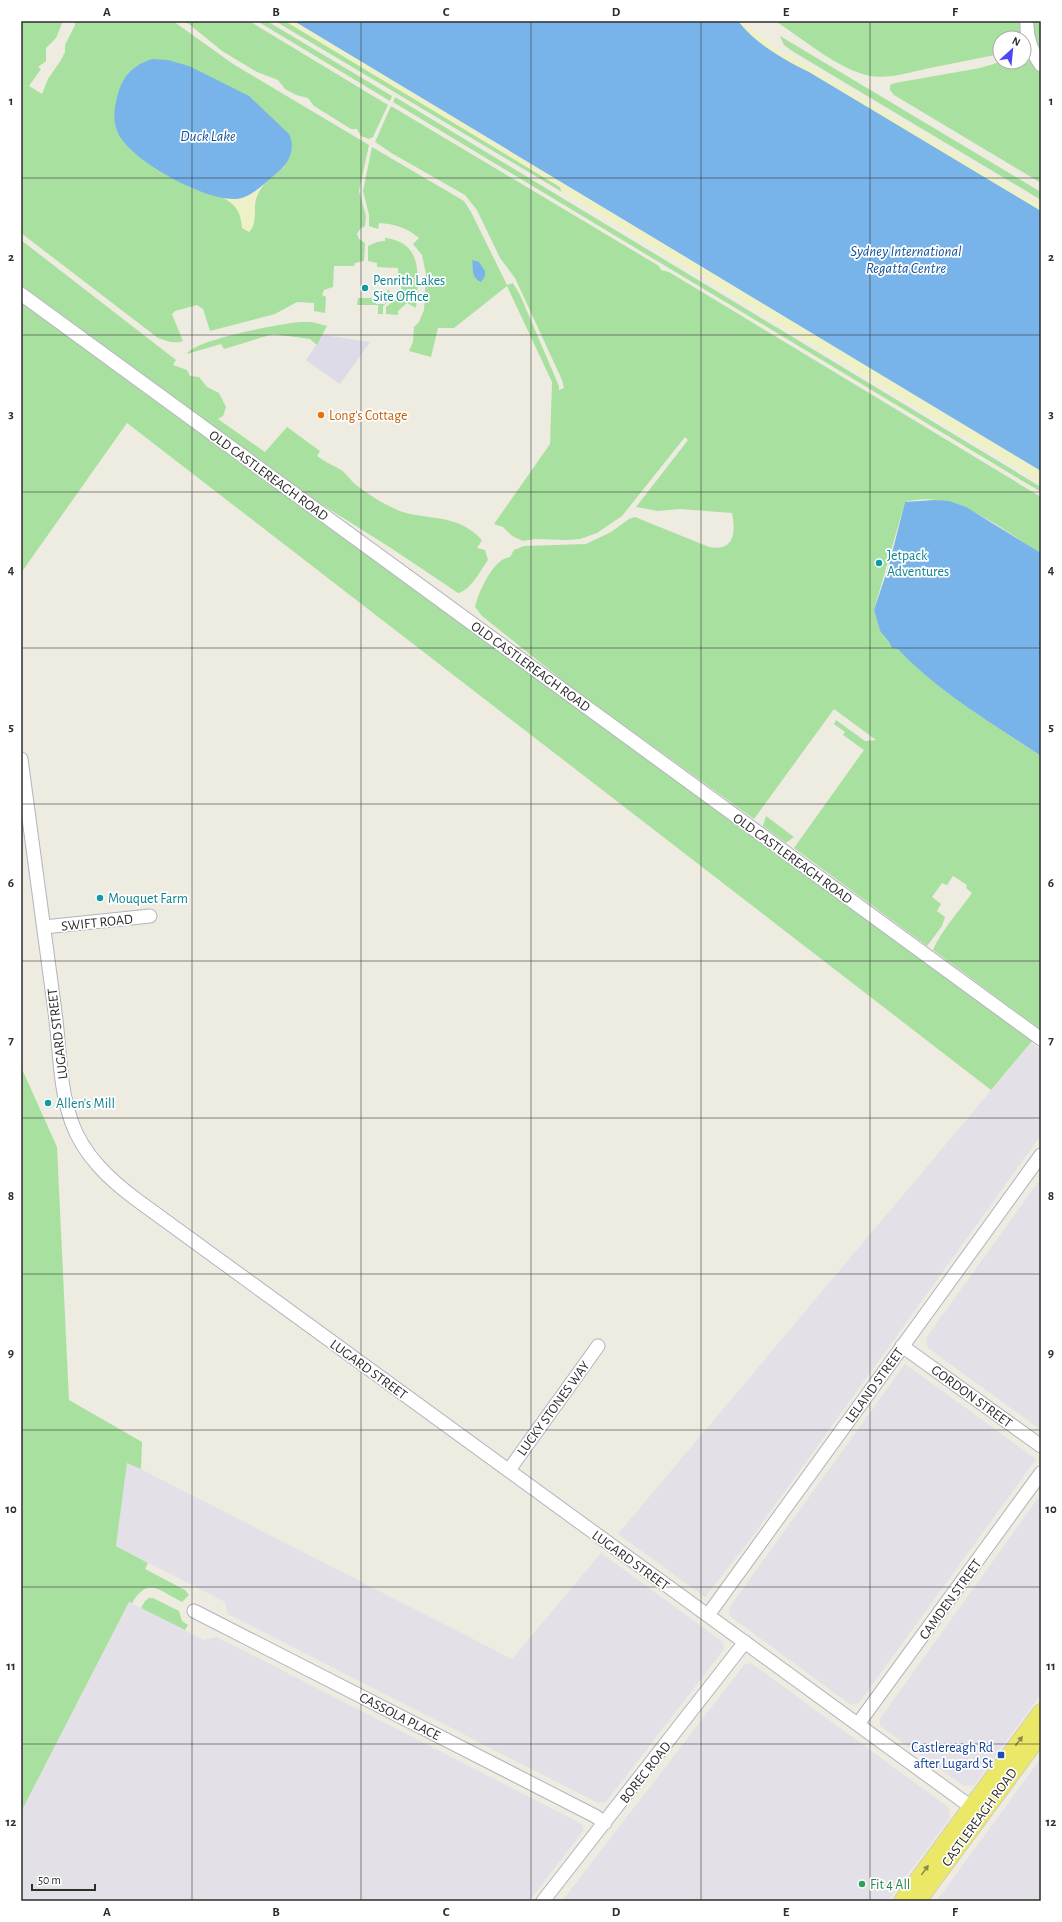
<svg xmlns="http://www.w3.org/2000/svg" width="1062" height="1922" viewBox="0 0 1062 1922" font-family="'Alegreya Sans',sans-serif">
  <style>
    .industrial { fill: #e3e0e7 }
    .airport { fill: #dcdbe7 }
    .green { fill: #a8e19f; fill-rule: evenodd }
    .sand { fill: #eef1c5 }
    .water { fill: #78b4ea }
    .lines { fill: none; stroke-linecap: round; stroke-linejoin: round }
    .minor-casing { stroke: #b4b3bf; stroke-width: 15 }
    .major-casing { stroke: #cdcdcd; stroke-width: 18 }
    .minor { stroke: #fff; stroke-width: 13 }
    .major { stroke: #ece867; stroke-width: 16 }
    .oneway { fill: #8c8a4a }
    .grid { fill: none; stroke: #2d2d2d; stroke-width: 1; stroke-opacity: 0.55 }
    .culture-dot { fill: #0f9aa8; stroke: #fff; stroke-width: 1.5 }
    .food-dot { fill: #e8710a; stroke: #fff; stroke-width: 1.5 }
    .transit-dot { fill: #1a4fb4; stroke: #fff; stroke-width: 1.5 }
    .leisure-dot { fill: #2e9e5b; stroke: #fff; stroke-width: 1.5 }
    .labels { text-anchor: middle; stroke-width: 3.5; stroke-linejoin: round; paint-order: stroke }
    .culture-label { font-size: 14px; fill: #0d838f; stroke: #fff; text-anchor: start }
    .food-label { font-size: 14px; fill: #c56008; stroke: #fff; text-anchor: start }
    .street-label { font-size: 14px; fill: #2d2d2d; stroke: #fff }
    .transit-label { font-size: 14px; fill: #164399; stroke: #fff; text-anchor: end }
    .leisure-label { font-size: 14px; fill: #27864d; stroke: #fff; text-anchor: start }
    .water-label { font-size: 15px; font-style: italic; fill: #13509b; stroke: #fff }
    .neatline { fill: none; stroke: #2d2d2d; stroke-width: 1.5 }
    .grid-label { font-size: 13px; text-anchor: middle; font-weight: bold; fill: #2d2d2d }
  </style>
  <rect width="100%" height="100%" fill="#eeebe0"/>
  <!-- industrial -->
  <path class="industrial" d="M1031 1043 1041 1050V1135L752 1537 705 1597 618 1534Z
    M1041 1178V1430L928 1348 926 1338Z
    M905 1364 1036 1459 859 1703 851 1705 730 1616 729 1608Z
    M127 1462 512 1659 601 1553 723 1642 724 1649 606 1802 598 1803 228 1614 225 1602 116 1546Z
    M1041 1494V1694L974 1785 964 1786 880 1726V1719Z
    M129 1602 204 1640 217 1637 582 1824 584 1830 529 1901H21V1812Z
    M751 1663 948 1807 950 1818 888 1901H562L744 1665Z
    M1041 1758V1901H936L944 1891Z"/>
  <!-- airport -->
  <path class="airport" d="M323 335 370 342 340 384 306 360Z"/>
  <!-- green -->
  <path class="green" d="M21 21H63L56 38 46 48V61L38 67 41 69 29 86 42 94 48 79 61 60 65 52V45L75 25V21H173L233 64 369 145 359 191 366 216 365 226 360 229 357 234 359 239 365 243 364 261 355 263 354 266H334L333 287 324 290 322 295 326 297 325 313 314 311V303L297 302 275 314 210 331 203 309 197 305 175 311 172 314 183 341C174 344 167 341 158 338L21 233ZM285 166C266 183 253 189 255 216L242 228C242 222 242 215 239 210 229 195 207 193 191 188 182 184 174 179 166 175Z
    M182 21H249L388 105 373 137 369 139 361 136 357 129H351L314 106 308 98 296 95 285 89 278 80 257 72 222 51 189 24Z
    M257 21H267L392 96 390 101Z
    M275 21H285L560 187 562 192Z
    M775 21H1021L1022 38H1000V54C975 59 950 64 925 69 908 73 888 79 870 76 839 70 802 38 775 21Z
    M1033 21H1041V54L1034 34Z
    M780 36 1041 192V200L792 51 784 45Z
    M1024 58 1032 62 1041 73V183L894 95 890 90V85L895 83 980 68 1000 62H1024Z
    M395 97 1041 487V492L393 102Z
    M391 106 659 266 661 270 669 272 1041 497V553C1002 530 954 488 905 502L874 610 880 631 889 642 892 648H898C938 692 992 723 1041 756V1030L933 950C941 931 960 910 972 893L966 888 967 885 953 876 947 885 942 883 932 897 941 904 937 911 945 917 942 926 927 946 794 848 864 750 843 735 845 732 834 724 836 720 865 741 876 740 834 709 754 819 572 688 482 616 475 607C479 591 493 559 510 557L514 550 524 546 586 544 611 532 629 519 635 517 709 547C734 552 736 533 732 513L680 509 658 511 636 507 688 440 685 437 622 516 597 533 580 539 565 540 535 539 523 541 512 536 503 527 494 524 550 444 552 382 507 286 454 328H438L431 357 409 351 413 342 414 327 419 322 424 310 426 274 422 255 413 244 419 238C407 228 395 224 379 223L378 229 369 226V215L363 191 372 147 464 201 471 212 507 285 513 283 520 295 559 386V390L564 388 562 380 521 291 515 278 500 258 477 210 465 195 393 154 375 142Z
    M385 238C425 242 418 280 416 308L407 303 398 311V315L386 314V307L401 294 402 278H398V268L377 267V263L368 261V246L377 242 385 241Z
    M21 240 176 360 173 365 187 370 190 376 199 377 207 387 219 393 226 407 223 416 218 419 265 452 287 427 320 451 317 456C325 462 333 465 341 470 346 473 351 481 356 485 368 494 382 503 395 509 424 522 456 511 482 540L477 548 485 550 488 560C481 570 470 591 458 593L394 550 318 502 21 285Z
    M387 290 390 291 389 295 392 299 383 306V314H378V305H357L358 298H376V304H385Z
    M21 302 129 382 1033 1040 991 1090 127 423 21 573Z
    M301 322H312L327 326 317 345 310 339 273 334 224 349 221 344 187 354C193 340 284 323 301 322Z
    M766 816 794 837 786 843 763 826Z
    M21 1067 57 1147 69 1400 142 1442 141 1469 127 1463 116 1546 148 1563 145 1569 185 1590 189 1595 182 1602C160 1591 148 1576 132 1603L129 1602 21 1812Z
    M149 1598H153L179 1611 182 1621 188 1625 185 1630 141 1608 145 1601Z"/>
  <!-- sand -->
  <path class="sand" d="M285 21H294L1041 471V483L562 192 560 187Z
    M738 21H742L785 56 787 53 1041 205V211L809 72C783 59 756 44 738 21Z
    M261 187C259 191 256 194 255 198 253 210 258 223 249 232L242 228C241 212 236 205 222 197L243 198Z"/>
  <!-- water -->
  <path class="water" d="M294 21H738C756 44 783 59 809 72L1041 211V471Z
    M152 59 168 60 189 66 249 96 289 134C296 149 289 163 277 173 267 181 255 194 242 198 212 206 133 162 119 135 112 122 114 107 118 94 123 75 134 65 152 59Z
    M472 260 479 262 485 271V276L481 282C470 277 474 268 472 260Z
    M934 500 949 501 966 507 1041 553V756C992 723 938 692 898 649L892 648 889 642 880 631 874 610 889 565 905 502Z"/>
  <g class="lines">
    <!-- minor casing -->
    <g class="minor-casing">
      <path id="minor" d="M1027 21C1026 38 1031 51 1041 65
        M21 294 1041 1039
        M21 759C32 843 44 928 55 1012 60 1048 59 1088 72 1123 84 1156 110 1180 137 1200L978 1812
        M44 927 150 916
        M902 1346 1041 1446
        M509 1470 598 1346
        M194 1611 595 1816 605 1823
        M708 1615 1041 1155
        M858 1724 1041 1473
        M543 1901 745 1642"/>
    </g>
    <!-- major casing -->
    <g class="major-casing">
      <path id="major" d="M902 1901 1041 1712
        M918 1901 1041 1734"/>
    </g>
    <!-- minor -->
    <use href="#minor" class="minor"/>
    <!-- major -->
    <use href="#major" class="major"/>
  </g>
  <!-- one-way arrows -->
  <defs><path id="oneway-solid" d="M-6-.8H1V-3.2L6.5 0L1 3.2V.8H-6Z"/></defs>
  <g class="oneway">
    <use href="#oneway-solid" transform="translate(1019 1741) rotate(-53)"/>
    <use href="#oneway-solid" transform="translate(925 1870) rotate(-54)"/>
  </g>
  <!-- grid -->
  <path class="grid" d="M192 21V1901M361 21V1901M531 21V1901M701 21V1901M870 21V1901M21 178H1041M21 335H1041M21 492H1041M21 648H1041M21 804H1041M21 961H1041M21 1118H1041M21 1274H1041M21 1430H1041M21 1587H1041M21 1744H1041"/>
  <!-- markers -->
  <g class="culture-dot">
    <circle cx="365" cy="288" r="4"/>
    <circle cx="879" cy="563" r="4"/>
    <circle cx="100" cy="898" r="4"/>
    <circle cx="48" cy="1103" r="4"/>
  </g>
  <circle class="food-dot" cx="321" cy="415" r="4"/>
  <rect class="transit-dot" x="997" y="1751" width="8" height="8" rx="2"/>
  <circle class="leisure-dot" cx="862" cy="1884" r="4"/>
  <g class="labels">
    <!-- culture labels -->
    <g class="culture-label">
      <text x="373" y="285">Penrith Lakes<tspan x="373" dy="16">Site Office</tspan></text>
      <text x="887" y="560">Jetpack<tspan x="887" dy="16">Adventures</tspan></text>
      <text x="108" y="903">Mouquet Farm</text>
      <text x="56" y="1108">Allen's Mill</text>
    </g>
    <!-- food labels -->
    <g class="food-label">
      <text x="329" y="420">Long's Cottage</text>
    </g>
    <!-- street labels -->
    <g class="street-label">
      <text transform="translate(269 475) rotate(36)" y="5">OLD CASTLEREAGH ROAD</text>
      <text transform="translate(531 666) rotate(36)" y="5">OLD CASTLEREAGH ROAD</text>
      <text transform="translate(793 858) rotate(36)" y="5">OLD CASTLEREAGH ROAD</text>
      <text transform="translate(97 922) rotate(-6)" y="5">SWIFT ROAD</text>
      <text transform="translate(57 1034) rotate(-97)" y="5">LUGARD STREET</text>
      <text transform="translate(369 1369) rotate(36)" y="5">LUGARD STREET</text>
      <text transform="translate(874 1385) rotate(-54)" y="5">LELAND STREET</text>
      <text transform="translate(972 1396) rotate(36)" y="5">GORDON STREET</text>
      <text transform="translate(553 1408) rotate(-54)" y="5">LUCKY STONES WAY</text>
      <text transform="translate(631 1560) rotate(36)" y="5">LUGARD STREET</text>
      <text transform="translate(950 1599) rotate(-54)" y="5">CAMDEN STREET</text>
      <text transform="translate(400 1716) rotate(27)" y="5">CASSOLA PLACE</text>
      <text transform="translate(645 1772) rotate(-52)" y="5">BOREC ROAD</text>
      <text transform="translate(979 1817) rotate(-54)" y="5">CASTLEREAGH ROAD</text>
    </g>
    <!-- transit labels -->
    <g class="transit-label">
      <text x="993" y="1752">Castlereagh Rd<tspan x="993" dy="16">after Lugard St</tspan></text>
    </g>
    <!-- leisure labels -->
    <g class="leisure-label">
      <text x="870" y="1889">Fit 4 All</text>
    </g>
    <!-- water labels -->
    <g class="water-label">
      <text x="208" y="141">Duck Lake</text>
      <text x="906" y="256">Sydney International<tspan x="906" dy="17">Regatta Centre</tspan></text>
    </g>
  </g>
  <!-- border -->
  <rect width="1062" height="1922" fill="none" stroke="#ffffff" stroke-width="44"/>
  <!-- north arrow -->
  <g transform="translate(1012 50) rotate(27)"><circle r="19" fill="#ffffff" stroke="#ababab"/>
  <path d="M0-3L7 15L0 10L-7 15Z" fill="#4c48f3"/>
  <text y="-6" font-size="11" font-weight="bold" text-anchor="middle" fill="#2d2d2d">N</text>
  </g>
  <!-- scale -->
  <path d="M32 1884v6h63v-6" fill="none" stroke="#2d2d2d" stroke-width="2"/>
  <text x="38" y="1884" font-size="12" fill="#2d2d2d" stroke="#ffffff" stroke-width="3" paint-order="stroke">50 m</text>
  <rect x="22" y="22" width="1018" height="1878" class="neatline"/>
  <g class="grid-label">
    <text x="107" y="16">A</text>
    <text x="276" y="16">B</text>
    <text x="446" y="16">C</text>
    <text x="616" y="16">D</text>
    <text x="786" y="16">E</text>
    <text x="955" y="16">F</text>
    <text x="11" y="105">1</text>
    <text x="1051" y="105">1</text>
    <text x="11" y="261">2</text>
    <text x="1051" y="261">2</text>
    <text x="11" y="418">3</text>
    <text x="1051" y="418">3</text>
    <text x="11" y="574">4</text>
    <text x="1051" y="574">4</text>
    <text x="11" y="731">5</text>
    <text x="1051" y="731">5</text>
    <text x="11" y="887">6</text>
    <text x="1051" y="887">6</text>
    <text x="11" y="1044">7</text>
    <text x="1051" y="1044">7</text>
    <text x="11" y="1200">8</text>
    <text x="1051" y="1200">8</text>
    <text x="11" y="1357">9</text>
    <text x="1051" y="1357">9</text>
    <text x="11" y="1513">10</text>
    <text x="1051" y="1513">10</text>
    <text x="11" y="1670">11</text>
    <text x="1051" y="1670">11</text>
    <text x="11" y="1826">12</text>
    <text x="1051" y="1826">12</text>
    <text x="107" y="1916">A</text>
    <text x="276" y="1916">B</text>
    <text x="446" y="1916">C</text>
    <text x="616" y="1916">D</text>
    <text x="786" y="1916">E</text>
    <text x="955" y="1916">F</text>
  </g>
</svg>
